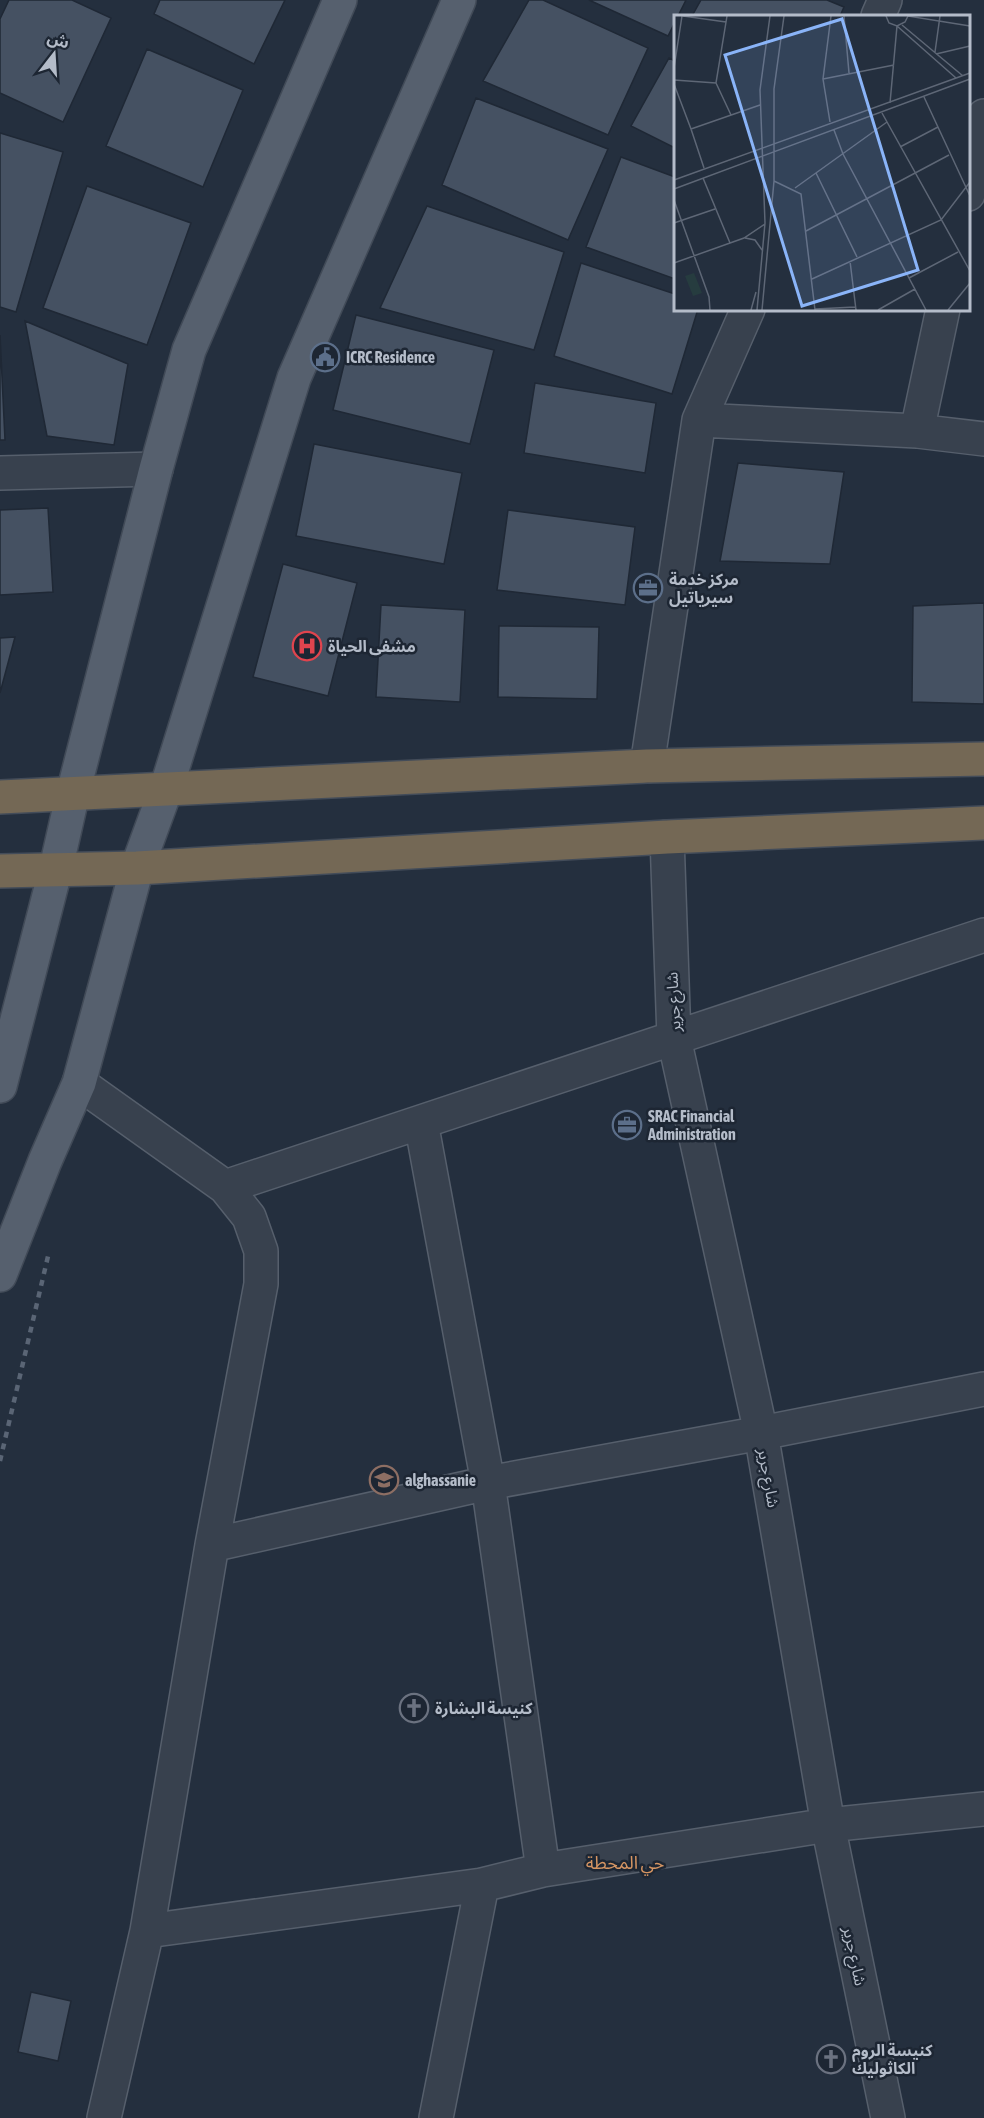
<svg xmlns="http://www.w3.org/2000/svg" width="984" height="2118" viewBox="0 0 984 2118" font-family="'Asap Condensed','Noto Sans Arabic',sans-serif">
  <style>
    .building { fill: #455162; stroke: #1f2835; stroke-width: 1.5 }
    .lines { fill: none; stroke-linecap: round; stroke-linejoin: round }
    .minor-casing { stroke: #565f6c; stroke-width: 36 }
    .major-casing { stroke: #414a57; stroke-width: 36 }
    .highway-casing { stroke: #434c59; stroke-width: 36 }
    .minor { stroke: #38414e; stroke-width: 33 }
    .major { stroke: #56606e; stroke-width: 33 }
    .highway { stroke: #746855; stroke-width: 33 }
    .rail { stroke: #5a6575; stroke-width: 4.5; stroke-dasharray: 6 6; stroke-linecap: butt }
    .labels { text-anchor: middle; stroke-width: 5; stroke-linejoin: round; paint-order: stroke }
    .poi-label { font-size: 16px; font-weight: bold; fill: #b4bcc9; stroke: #1d2633; text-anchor: start }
    .street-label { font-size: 16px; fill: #b4bcc9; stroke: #1d2633 }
    .neighbourhood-label { font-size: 18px; fill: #d59563; stroke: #1d2633 }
    .inset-road { fill: none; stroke: #5e6776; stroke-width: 1.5 }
    .view { fill: #8ab4f8; fill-opacity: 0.15; stroke: #8ab4f8; stroke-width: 3 }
    .inset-edge { fill: none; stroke: #b4bcc9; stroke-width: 3 }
  </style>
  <rect width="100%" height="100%" fill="#242f3e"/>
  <!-- building -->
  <path class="building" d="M9 0H72L111 18 63 122 0 93V19Z
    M160 0H285L254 64 154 14Z
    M529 0H543L648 48 608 135 483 81Z
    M589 0H686L678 16H675V22L668 36Z
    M701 0H827L844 7 840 16H692Z
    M147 49 243 90 203 187 106 146Z
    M669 58 675 61V148L631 126Z
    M476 98 608 149 568 240 442 185Z
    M0 133 63 152 16 312 0 307Z
    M621 157 675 177V279L586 247Z
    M87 186 191 223 147 345 43 308Z
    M427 206 564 252 534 350 380 308Z
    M581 263 675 294V309H698L672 394 554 356Z
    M356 315 494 350 470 444 333 410Z
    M25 321 128 364 114 445 47 436Z
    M0 335 5 440H0Z
    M535 383 656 403 645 473 524 453Z
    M314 444 462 473 444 564 296 536Z
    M738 463 844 472 830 564 720 561Z
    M48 508 53 592 0 595V510Z
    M508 510 635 527 625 605 497 590Z
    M283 564 357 583 328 696 253 677Z
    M984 603V704L912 702 913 606Z
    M381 605 465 610 460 702 376 697Z
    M499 626 599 627 597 699 498 697Z
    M15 637 0 693V638Z
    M31 1992 71 2001 58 2061 18 2052Z"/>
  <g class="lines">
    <!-- minor casing -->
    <g class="minor-casing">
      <path id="minor" d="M878 16 885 0
        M968 194 984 116
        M699 420 917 431 984 439
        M917 431 943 309
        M0 473 156 469
        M647 766 699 420 748 309
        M667 837 674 1038 761 1433 828 1825 888 2118
        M79 1083 225 1187 249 1217 261 1251V1284L212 1545 147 1931 104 2118
        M421 1122 488 1483 543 1870
        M225 1187 984 935
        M212 1545 488 1483 761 1433 984 1389
        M147 1931 482 1885 543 1870 828 1825 984 1809
        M436 2118 482 1885"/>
    </g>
    <!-- major casing -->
    <g class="major-casing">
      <path id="major" d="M0 1086 56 868 73 793 156 469 189 350 340 0
        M0 1275 45 1161 79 1083 137 868 166 789 294 378 459 0"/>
    </g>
    <!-- highway casing -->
    <g class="highway-casing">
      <path id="highway" d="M0 797 647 766 984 759
        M0 871 137 868 667 837 984 823"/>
    </g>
    <!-- minor -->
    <use href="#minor" class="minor"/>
    <!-- major -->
    <use href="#major" class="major"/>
    <!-- highway -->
    <use href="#highway" class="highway"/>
    <!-- rail -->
    <path class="rail" d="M0 1461 49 1252"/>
  </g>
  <!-- icons -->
  <defs>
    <g id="civic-ring" transform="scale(1.5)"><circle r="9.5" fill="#1d2633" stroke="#5c6f8a" stroke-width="1.5"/><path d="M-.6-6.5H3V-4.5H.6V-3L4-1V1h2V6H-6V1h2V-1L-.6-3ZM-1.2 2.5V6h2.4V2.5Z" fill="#5c6f8a"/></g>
    <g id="office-ring" transform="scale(1.5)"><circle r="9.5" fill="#1d2633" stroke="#5c6f8a" stroke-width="1.5"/><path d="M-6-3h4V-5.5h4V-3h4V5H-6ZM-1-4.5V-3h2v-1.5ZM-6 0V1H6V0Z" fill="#5c6f8a"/></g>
    <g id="hospital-ring" transform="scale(1.5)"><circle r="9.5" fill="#1d2633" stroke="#e0444e" stroke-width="1.5"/><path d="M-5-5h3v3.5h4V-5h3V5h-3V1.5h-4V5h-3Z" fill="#e0444e"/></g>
    <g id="school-ring" transform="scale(1.5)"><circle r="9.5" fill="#1d2633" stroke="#8d6e63" stroke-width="1.5"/><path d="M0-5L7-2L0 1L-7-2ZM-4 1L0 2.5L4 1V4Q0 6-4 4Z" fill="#8d6e63"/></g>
    <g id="church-ring" transform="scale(1.5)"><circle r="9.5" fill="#1d2633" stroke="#6b7280" stroke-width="1.5"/><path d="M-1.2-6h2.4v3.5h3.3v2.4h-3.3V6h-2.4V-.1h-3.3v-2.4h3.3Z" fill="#6b7280"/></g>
  </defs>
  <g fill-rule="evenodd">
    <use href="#civic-ring" x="325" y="357"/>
    <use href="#office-ring" x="648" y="588"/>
    <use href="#hospital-ring" x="307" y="646"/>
    <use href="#office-ring" x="627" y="1125"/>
    <use href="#school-ring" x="384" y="1480"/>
    <use href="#church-ring" x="414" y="1708"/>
    <use href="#church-ring" x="831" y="2059"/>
  </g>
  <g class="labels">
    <!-- poi labels -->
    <g class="poi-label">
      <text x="346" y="363">ICRC Residence</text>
      <text x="669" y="585">مركز خدمة<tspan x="669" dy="18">سيرياتيل</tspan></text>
      <text x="328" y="652">مشفى الحياة</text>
      <text x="648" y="1122">SRAC Financial<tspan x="648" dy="18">Administration</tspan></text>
      <text x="405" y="1486">alghassanie</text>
      <text x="435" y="1714">كنيسة البشارة</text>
      <text x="852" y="2056">كنيسة الروم<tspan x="852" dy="18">الكاثوليك</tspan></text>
    </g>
    <!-- street labels -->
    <g class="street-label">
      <text transform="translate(673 1002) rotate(-93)" y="6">شارع جرير</text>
      <text transform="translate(769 1478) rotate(80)" y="6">شارع جرير</text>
      <text transform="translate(855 1956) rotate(78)" y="6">شارع جرير</text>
    </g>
    <!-- neighbourhood labels -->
    <g class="neighbourhood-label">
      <text x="625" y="1869">حي المحطة</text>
    </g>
  </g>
  <!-- overview -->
  <g transform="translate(674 15)">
    <rect width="296" height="296" fill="#242f3e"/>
    <path d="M20 258 28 278 19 281 11 261Z" fill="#263c3f"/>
    <path class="inset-road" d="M9 1 52 7M53 1 42 68 57 100M170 1 175 58M212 1 215 8 223 11 231 7 234 1 296 11M228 10 289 61M223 11 282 63M261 37 266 1M262 39 296 31M0 53 8 1M149 64 220 50M0 65 42 68M0 69 17 114M250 82 296 181M216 88 223 11M208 98 296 256M156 107 149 64 157 1M160 115 169 139 252 295M226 132 264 112M30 153 17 114 86 90M142 158 183 242M29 163 56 228M0 165 296 58M100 166 127 179 141 295M121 173 213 107M0 174 296 64M0 185 35 282 36 295M0 208 41 194M132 216 275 140M71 223 81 225 88 235M176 246 182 295M0 248 70 223 91 209M235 263 284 237M138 264 267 205 296 167M141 294 181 292M77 295 82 277M83 295 91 208 86 75 96 1M88 295 100 166V74L110 1M204 295 241 274M274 295 296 268"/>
    <path class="view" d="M168 4 244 255 128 291 51 40Z"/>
    <rect width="296" height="296" class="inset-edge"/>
  </g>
  <!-- north arrow -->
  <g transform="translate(54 54) rotate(17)" stroke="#1d2633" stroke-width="4.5" paint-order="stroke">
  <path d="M0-4.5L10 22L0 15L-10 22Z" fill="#b4bcc9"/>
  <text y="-9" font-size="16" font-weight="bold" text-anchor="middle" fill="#b4bcc9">ش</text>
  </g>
</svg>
